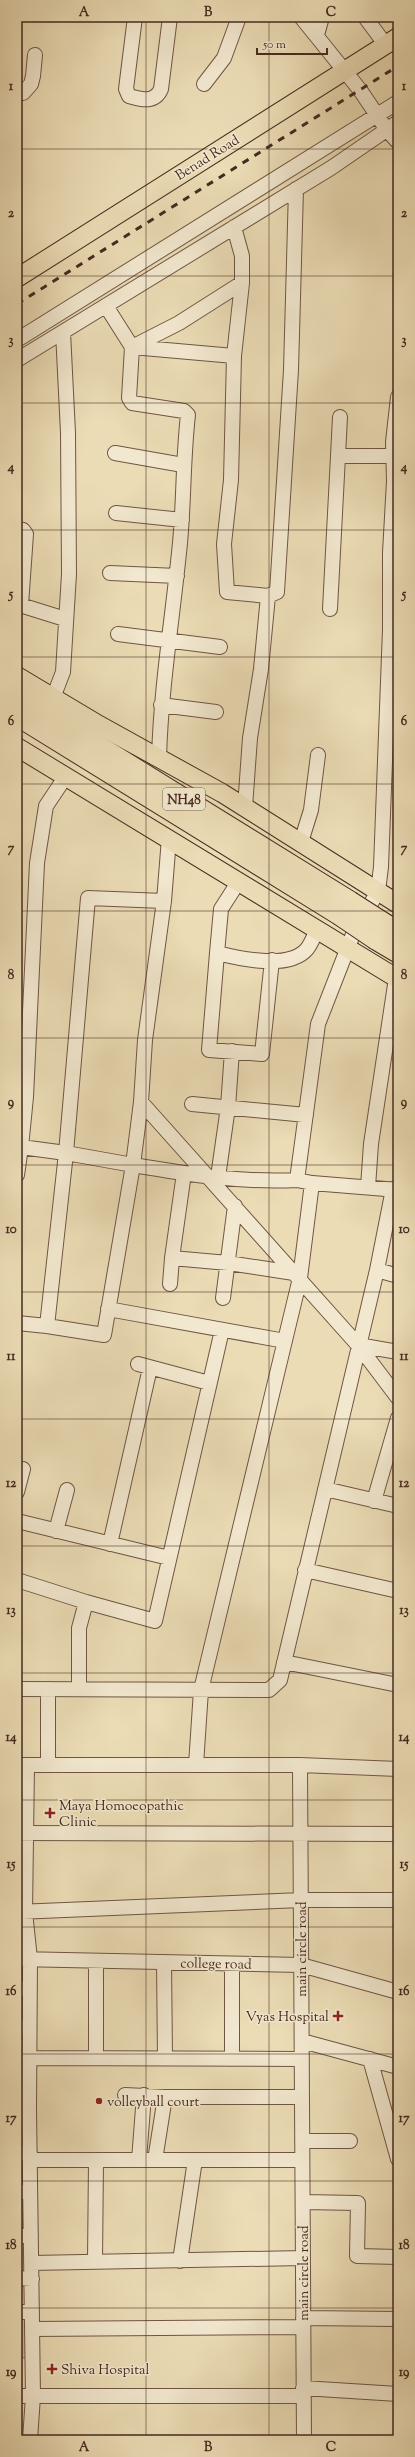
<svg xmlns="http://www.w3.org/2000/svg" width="415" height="2457" viewBox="0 0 415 2457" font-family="'Sorts Mill Goudy',serif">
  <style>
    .green { fill: #cfbe9c; stroke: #8a745e }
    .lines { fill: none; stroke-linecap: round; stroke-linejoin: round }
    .minor-casing { stroke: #6f5644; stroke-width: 16 }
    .major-casing { stroke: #46291f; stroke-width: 20 }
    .highway-casing { stroke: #46291f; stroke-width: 23 }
    .minor { stroke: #f2e8cf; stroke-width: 14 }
    .major { stroke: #ebdcb5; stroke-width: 18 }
    .highway { stroke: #ebdcb5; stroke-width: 21 }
    .rail { stroke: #46291f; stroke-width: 3; stroke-dasharray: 7 7; stroke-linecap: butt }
    .highway-bridge-casing { stroke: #46291f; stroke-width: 23; stroke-linecap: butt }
    .highway-bridge { stroke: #ebdcb5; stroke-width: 21 }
    .grid { fill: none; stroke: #46291f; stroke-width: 1; stroke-opacity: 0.55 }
    .poi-dot { fill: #8f2418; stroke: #f2e8cf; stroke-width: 1.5 }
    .labels { text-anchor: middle; stroke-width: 3; stroke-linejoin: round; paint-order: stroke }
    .shield { fill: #f2e8cf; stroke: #7a6254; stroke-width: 1 }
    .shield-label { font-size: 13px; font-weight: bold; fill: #46291f }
    .street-label { font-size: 14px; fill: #46291f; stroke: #f2e8cf }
    .poi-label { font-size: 14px; fill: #46291f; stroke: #f2e8cf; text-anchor: start }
    .neatline { fill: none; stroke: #46291f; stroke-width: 1.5 }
    .grid-label { font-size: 13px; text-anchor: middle; font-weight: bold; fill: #46291f }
  </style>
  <rect width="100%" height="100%" fill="#ebdcb5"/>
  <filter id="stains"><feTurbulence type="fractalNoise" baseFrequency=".005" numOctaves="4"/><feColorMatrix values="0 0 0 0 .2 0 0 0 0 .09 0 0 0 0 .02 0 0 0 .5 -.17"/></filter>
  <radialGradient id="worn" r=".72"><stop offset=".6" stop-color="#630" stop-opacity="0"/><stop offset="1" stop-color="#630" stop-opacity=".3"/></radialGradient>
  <!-- green -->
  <path class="green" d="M29 2316 30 2358H17V2317Z"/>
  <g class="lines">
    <!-- minor casing -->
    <g class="minor-casing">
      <path id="minor" d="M135 17 126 89 129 96C142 100 155 103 161 89L170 17
        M301 17 360 90 387 130 398 142
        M365 17 385 44
        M317 35 322 17
        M204 84 224 58 239 17
        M17 93H23L31 84 33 76 35 55
        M242 283 234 356 231 480 224 544 227 592 268 596 261 669 250 738 245 807
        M106 306 132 347 129 398 132 403 184 411 188 415C183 458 184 500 180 543 173 615 161 686 159 758
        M17 340 398 102
        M132 347 179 323 242 283V256L234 227
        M132 347 234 356
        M17 360 331 168 398 122
        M115 453 183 465
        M338 456 340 417
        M116 513 182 520
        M17 529 23 530 26 534 21 605
        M110 573 177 576
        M268 596 277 592 291 370 296 189
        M17 604 65 619
        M330 609 338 456H394
        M118 634 220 647
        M53 698 63 672 69 574 68 433 63 332
        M161 705 216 712
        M169 838 164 901 145 1040 141 1102 358 1345 398 1398
        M301 842 311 810 318 755
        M239 881 221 909 217 953C241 959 289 970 307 949 311 944 314 936 317 930
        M217 953 209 1050 262 1054 272 960
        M141 1102 133 1165 66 1153 88 898 164 901
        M192 1104 306 1115
        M17 1146 21 1147 17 1175
        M184 1173 172 1258 228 1263 294 1273
        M218 1177 228 1107 232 1051
        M312 1183 398 1190
        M368 1187 371 1144 396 978
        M393 1189 377 1270 398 1276
        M170 1284 172 1258
        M223 1298 235 1206
        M108 1309 285 1341
        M17 1323 47 1326 66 1153 21 1147 26 1097 37 863 46 806 66 776
        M47 1326 104 1335 133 1165C187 1174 242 1183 297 1180
        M358 1345 398 1352
        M138 1364 209 1383
        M325 1489 398 1506
        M17 1492 23 1469
        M374 1501 398 1418
        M17 1521 169 1558
        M56 1531 67 1490
        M110 1544 150 1368
        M305 1570 398 1591
        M17 1580 86 1602
        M284 1662 398 1685
        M17 1689 269 1690 280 1680 377 1270
        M48 1689V1765
        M79 1689V1628L86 1602 155 1621 222 1330
        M17 1765H300L398 1769
        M27 1765 25 1912 30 1959 29 2109 33 2396 30 2440
        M196 1765 201 1690 300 1278 312 1183 297 1180 318 1024 352 937 378 891 381 867 390 629V553L394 481 393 442 398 397
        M300 1765 304 2440
        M17 1833 398 1834
        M17 1912 301 1900H398
        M17 1959 301 1965 398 1992
        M96 1961V2058
        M164 1962 165 2058
        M232 1964V2059
        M17 1989H30
        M17 2027H29
        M302 2041 398 2067
        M29 2058 302 2059
        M370 2059 398 2159
        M125 2095 165 2097 155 2160
        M165 2097H302
        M302 2141H350
        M17 2153H30
        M30 2160H302
        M139 2160 144 2095
        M17 2192H30
        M303 2202 358 2203 357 2256 398 2257
        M17 2236H31
        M95 2261 96 2160
        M180 2261 195 2160
        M31 2263 303 2258
        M17 2278 32 2279
        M17 2312H32
        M303 2318 398 2319
        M32 2329 303 2327
        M303 2388 398 2394
        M17 2396H303"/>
    </g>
    <!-- major casing -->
    <g class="major-casing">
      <path id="major" d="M17 278 398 37
        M17 676 99 725 222 793 398 904
        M17 747 398 979"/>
    </g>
    <!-- highway casing -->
    <g class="highway-casing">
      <path id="highway" d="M17 696 350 902
        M17 715 339 914
        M386 925 398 932
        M376 939 398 952"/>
    </g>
    <!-- minor -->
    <use href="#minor" class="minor"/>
    <!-- major -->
    <use href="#major" class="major"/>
    <!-- highway -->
    <use href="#highway" class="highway"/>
    <!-- rail -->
    <path class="rail" d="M17 304 398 66"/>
    <!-- highway-bridge casing -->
    <g class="highway-bridge-casing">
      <path id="highway-bridge" d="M350 902 386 925
        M339 914 376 939"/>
    </g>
    <!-- highway-bridge -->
    <use href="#highway-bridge" class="highway-bridge"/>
  </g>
  <!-- grid -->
  <path class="grid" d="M146 17V2440M269 17V2440M17 149H398M17 276H398M17 403H398M17 530H398M17 657H398M17 784H398M17 911H398M17 1038H398M17 1165H398M17 1292H398M17 1419H398M17 1546H398M17 1673H398M17 1800H398M17 1927H398M17 2054H398M17 2181H398M17 2308H398"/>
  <!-- markers -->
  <g class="poi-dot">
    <path d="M48 1807h4v4h4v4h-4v4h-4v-4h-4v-4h4z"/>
    <path d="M336 2010h4v4h4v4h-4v4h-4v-4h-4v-4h4z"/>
    <circle cx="99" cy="2101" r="4"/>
    <path d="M50 2363h4v4h4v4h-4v4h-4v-4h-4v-4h4z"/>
  </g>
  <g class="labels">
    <!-- shield labels -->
    <rect class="shield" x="163" y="788" width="42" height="22" rx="3"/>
    <g class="shield-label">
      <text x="184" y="804">NH48</text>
    </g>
    <!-- street labels -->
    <g class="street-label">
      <text transform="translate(207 157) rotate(-32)" y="5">Benad Road</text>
      <text transform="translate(301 1949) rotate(-90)" y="5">main circle road</text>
      <text transform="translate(216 1963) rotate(1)" y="5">college road</text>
      <text transform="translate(303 2273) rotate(-90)" y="5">main circle road</text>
    </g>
    <!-- poi labels -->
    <g class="poi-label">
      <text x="59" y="1810">Maya Homoeopathic<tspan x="59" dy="16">Clinic</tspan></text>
      <text x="329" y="2021" text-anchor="end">Vyas Hospital</text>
      <text x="107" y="2106">volleyball court</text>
      <text x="61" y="2374">Shiva Hospital</text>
    </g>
  </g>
  <!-- margin -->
  <rect width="415" height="2457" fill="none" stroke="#ebdcb5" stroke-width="44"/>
  <!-- scale -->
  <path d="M257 48v6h70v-6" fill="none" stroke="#46291f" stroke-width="2"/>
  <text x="263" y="48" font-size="12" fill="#46291f" stroke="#f2e8cf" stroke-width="3" paint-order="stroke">50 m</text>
  <rect x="22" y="22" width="371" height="2413" class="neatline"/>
  <g class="grid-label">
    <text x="84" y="16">A</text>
    <text x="208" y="16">B</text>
    <text x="331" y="16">C</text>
    <text x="11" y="90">1</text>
    <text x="404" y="90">1</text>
    <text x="11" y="217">2</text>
    <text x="404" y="217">2</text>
    <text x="11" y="344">3</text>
    <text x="404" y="344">3</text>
    <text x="11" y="471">4</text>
    <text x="404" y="471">4</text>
    <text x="11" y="598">5</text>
    <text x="404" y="598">5</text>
    <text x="11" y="725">6</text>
    <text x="404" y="725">6</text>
    <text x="11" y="852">7</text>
    <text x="404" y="852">7</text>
    <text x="11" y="979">8</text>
    <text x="404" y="979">8</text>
    <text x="11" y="1106">9</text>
    <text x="404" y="1106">9</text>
    <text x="11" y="1233">10</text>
    <text x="404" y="1233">10</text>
    <text x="11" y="1360">11</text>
    <text x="404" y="1360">11</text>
    <text x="11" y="1487">12</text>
    <text x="404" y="1487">12</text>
    <text x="11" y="1614">13</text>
    <text x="404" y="1614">13</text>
    <text x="11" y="1741">14</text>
    <text x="404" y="1741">14</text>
    <text x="11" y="1868">15</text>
    <text x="404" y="1868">15</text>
    <text x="11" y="1995">16</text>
    <text x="404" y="1995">16</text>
    <text x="11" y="2122">17</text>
    <text x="404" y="2122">17</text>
    <text x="11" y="2249">18</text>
    <text x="404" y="2249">18</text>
    <text x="11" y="2376">19</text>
    <text x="404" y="2376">19</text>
    <text x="84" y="2451">A</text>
    <text x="208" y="2451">B</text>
    <text x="331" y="2451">C</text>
  </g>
  <rect width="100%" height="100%" filter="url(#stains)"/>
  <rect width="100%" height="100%" fill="url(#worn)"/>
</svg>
